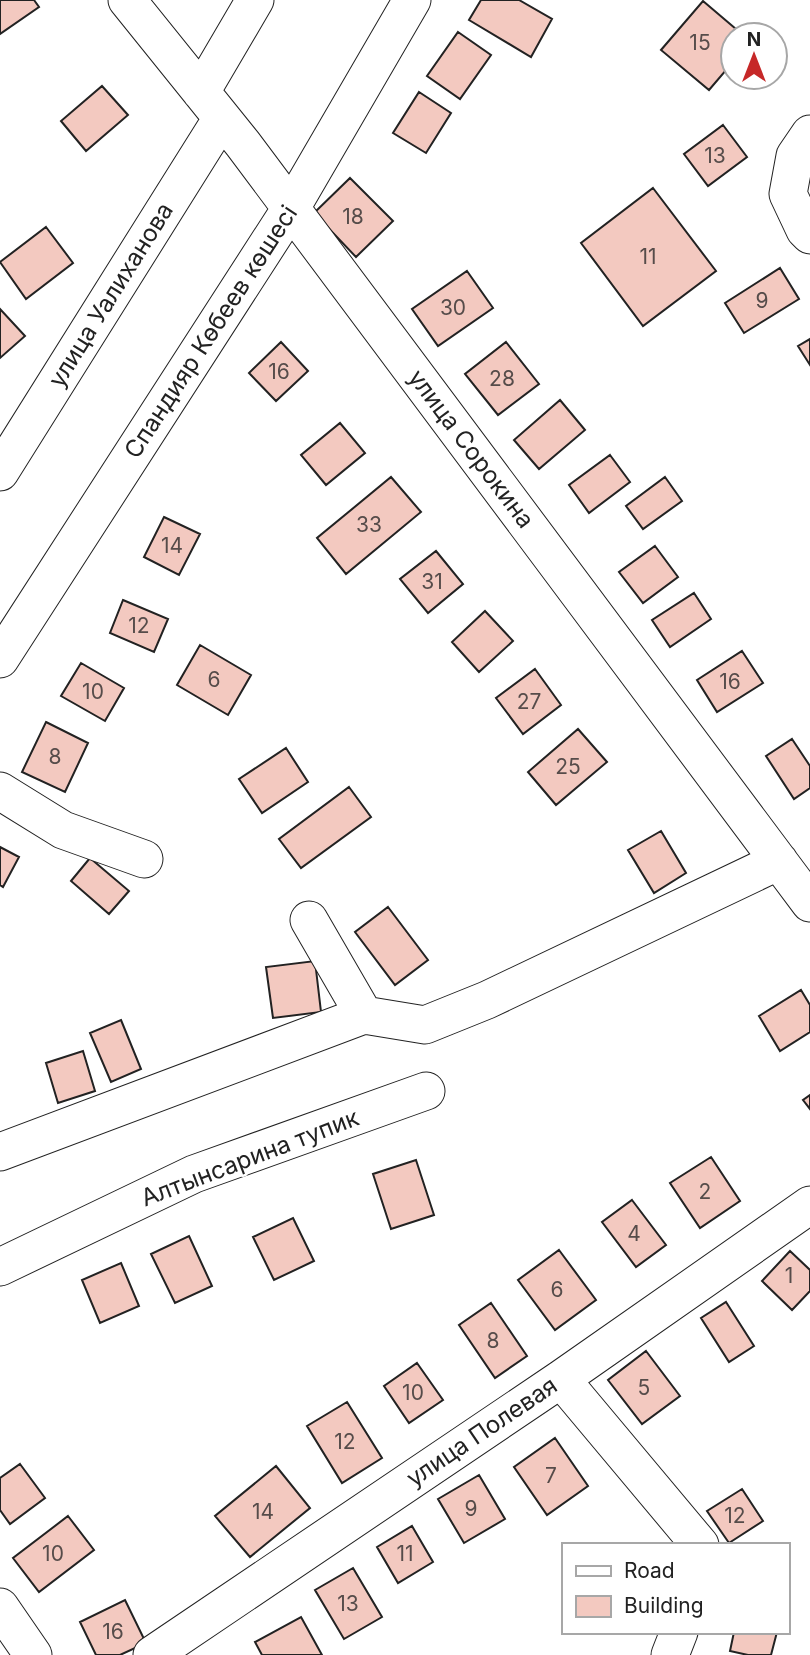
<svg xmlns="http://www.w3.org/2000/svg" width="810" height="1655" viewBox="0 0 810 1655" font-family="Inter,sans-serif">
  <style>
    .building { fill: #f3c9c0; stroke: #222; stroke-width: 2 }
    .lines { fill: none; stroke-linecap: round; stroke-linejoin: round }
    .minor-casing { stroke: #222; stroke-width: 39 }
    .minor { stroke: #fff; stroke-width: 37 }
    .labels { text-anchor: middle; stroke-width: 5; stroke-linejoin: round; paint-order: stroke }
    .number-label { font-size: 21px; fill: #564c4a }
    .street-label { font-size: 24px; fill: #222; stroke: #fff }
  </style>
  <rect width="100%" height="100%" fill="#fff"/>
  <!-- building -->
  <path class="building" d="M0 0H34L39 7 0 34Z
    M481 0H519L552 19 531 57 469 20Z
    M703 1 743 35H733V62L709 90 661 50Z
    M458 32 491 55 460 99 427 76Z
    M102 86 128 115 86 151 61 121Z
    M419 92 451 113 426 153 393 133Z
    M723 125 747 157 708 186 684 154Z
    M350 178 393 221 356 257 314 213Z
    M653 188 716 271 643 326 581 243Z
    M46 227 73 263 26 299 0 262Z
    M780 268 799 299 744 333 725 303Z
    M467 271 493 308 438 346 412 309Z
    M0 309 25 336 0 358Z
    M810 339V365L798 346Z
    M281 342 308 371 276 401 249 373Z
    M506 342 539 384 498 415 465 374Z
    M560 400 585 430 539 469 514 440Z
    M340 423 365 453 326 485 301 455Z
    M610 455 630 482 589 513 569 485Z
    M391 477 421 512 346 574 317 538Z
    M665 477 682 501 643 529 626 506Z
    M164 517 200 534 179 575 144 557Z
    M655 546 678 577 643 603 619 572Z
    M436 551 463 584 428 613 400 579Z
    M694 593 711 619 670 647 652 620Z
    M123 600 168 619 154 652 110 633Z
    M485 611 513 641 479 672 452 642Z
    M200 645 251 675 228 715 177 685Z
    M742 651 763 683 717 712 697 680Z
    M81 663 124 688 105 721 61 696Z
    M535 669 561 705 523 734 496 698Z
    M46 722 88 743 65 792 22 772Z
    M578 729 607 762 556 805 528 772Z
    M792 739 810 766V788L794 799 766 756Z
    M286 748 308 782 262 813 239 779Z
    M349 787 371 817 301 868 279 839Z
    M661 831 686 873 654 893 628 850Z
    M0 847 19 857 3 887 0 885Z
    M90 858 129 891 109 914 71 881Z
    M388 907 428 960 395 985 355 932Z
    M315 961 321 1012 273 1018 266 967Z
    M801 990 810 1005V1032L780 1051 759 1016Z
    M121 1020 141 1069 111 1082 90 1033Z
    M83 1051 95 1091 58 1103 46 1063Z
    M810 1095V1109L803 1100Z
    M711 1157 740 1201 700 1228 670 1183Z
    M416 1160 434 1215 391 1229 373 1174Z
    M632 1200 666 1245 636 1267 602 1222Z
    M293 1218 314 1261 274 1280 253 1237Z
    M189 1236 212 1286 175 1303 151 1254Z
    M559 1250 596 1300 555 1330 518 1280Z
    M790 1251 810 1270V1291L792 1310 762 1281Z
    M121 1263 139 1306 100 1323 82 1280Z
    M726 1302 754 1346 729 1362 701 1318Z
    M491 1303 527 1356 495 1378 459 1325Z
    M646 1351 680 1396 642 1424 608 1380Z
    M417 1363 443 1400 409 1423 384 1386Z
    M347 1402 382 1458 342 1483 307 1426Z
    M555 1438 588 1486 547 1515 514 1467Z
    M20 1464 45 1498 10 1524 0 1510V1478Z
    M276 1466 310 1508 250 1557 215 1516Z
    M479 1475 505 1519 464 1543 438 1499Z
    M742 1489 763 1521 729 1543 707 1511Z
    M68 1516 94 1550 39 1592 13 1558Z
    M412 1526 433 1562 398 1583 377 1547Z
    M353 1568 382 1617 344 1639 315 1590Z
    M125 1600 146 1643 120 1655H96L80 1622Z
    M301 1617 322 1655H262L255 1642Z
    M734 1632H777L771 1655H748L730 1651Z"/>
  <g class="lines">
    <!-- minor casing -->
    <g class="minor-casing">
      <path id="minor" d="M127 0 243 144 810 903
        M201 92 255 0
        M810 134 795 156 788 194 805 230 810 235
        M0 472 222 118
        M0 659 291 208 412 0
        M0 791 63 830 144 859
        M309 920 364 1015 425 1025 487 1000 779 861
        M0 1152 364 1015
        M0 1267 194 1174 426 1091
        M561 1379 700 1545
        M0 1607 33 1655
        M152 1655 561 1379 810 1205
        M670 1655 679 1632"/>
    </g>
    <!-- minor -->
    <use href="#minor" class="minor"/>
  </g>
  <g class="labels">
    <!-- number labels -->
    <g class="number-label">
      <text x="700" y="50">15</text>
      <text x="715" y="163">13</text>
      <text x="353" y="224">18</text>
      <text x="648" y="264">11</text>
      <text x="762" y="308">9</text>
      <text x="453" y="315">30</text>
      <text x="279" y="379">16</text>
      <text x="502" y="386">28</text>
      <text x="369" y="532">33</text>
      <text x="172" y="553">14</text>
      <text x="432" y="589">31</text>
      <text x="139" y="633">12</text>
      <text x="214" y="687">6</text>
      <text x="730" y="689">16</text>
      <text x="93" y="699">10</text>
      <text x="529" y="709">27</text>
      <text x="55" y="764">8</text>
      <text x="568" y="774">25</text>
      <text x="705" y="1199">2</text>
      <text x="634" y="1241">4</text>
      <text x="789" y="1283">1</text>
      <text x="557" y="1297">6</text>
      <text x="493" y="1348">8</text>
      <text x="644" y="1395">5</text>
      <text x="413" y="1400">10</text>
      <text x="345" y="1449">12</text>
      <text x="551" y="1483">7</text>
      <text x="471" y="1516">9</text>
      <text x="263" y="1519">14</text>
      <text x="735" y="1523">12</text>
      <text x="53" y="1561">10</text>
      <text x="405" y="1561">11</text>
      <text x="348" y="1611">13</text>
      <text x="113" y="1639">16</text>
    </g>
    <!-- street labels -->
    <g class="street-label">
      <text transform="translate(111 295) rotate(-58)" y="8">улица Уалиханова</text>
      <text transform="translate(211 332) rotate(-57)" y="8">Спандияр Көбеев көшесі</text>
      <text transform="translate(471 449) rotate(53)" y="8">улица Сорокина</text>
      <text transform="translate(250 1158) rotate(-21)" y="8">Алтынсарина тупик</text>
      <text transform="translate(482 1432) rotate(-34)" y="8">улица Полевая</text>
    </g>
  </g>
  <!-- legend -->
  <rect x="562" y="1543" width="228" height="91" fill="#ffffff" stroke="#a7a7a7" stroke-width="2"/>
  <rect x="576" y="1566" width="35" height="10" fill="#ffffff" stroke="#a7a7a7" stroke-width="2"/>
  <text x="624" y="1578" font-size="21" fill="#222222">Road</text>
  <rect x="576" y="1596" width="35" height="21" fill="#f3c9c0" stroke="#a7a7a7" stroke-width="2"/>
  <text x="624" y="1613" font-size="21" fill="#222222">Building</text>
  <!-- north arrow -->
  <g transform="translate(754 56)"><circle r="33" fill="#ffffff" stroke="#a7a7a7" stroke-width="2"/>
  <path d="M0-5L12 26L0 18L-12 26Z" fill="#c62828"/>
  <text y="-10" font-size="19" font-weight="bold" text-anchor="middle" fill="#222222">N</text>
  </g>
</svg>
